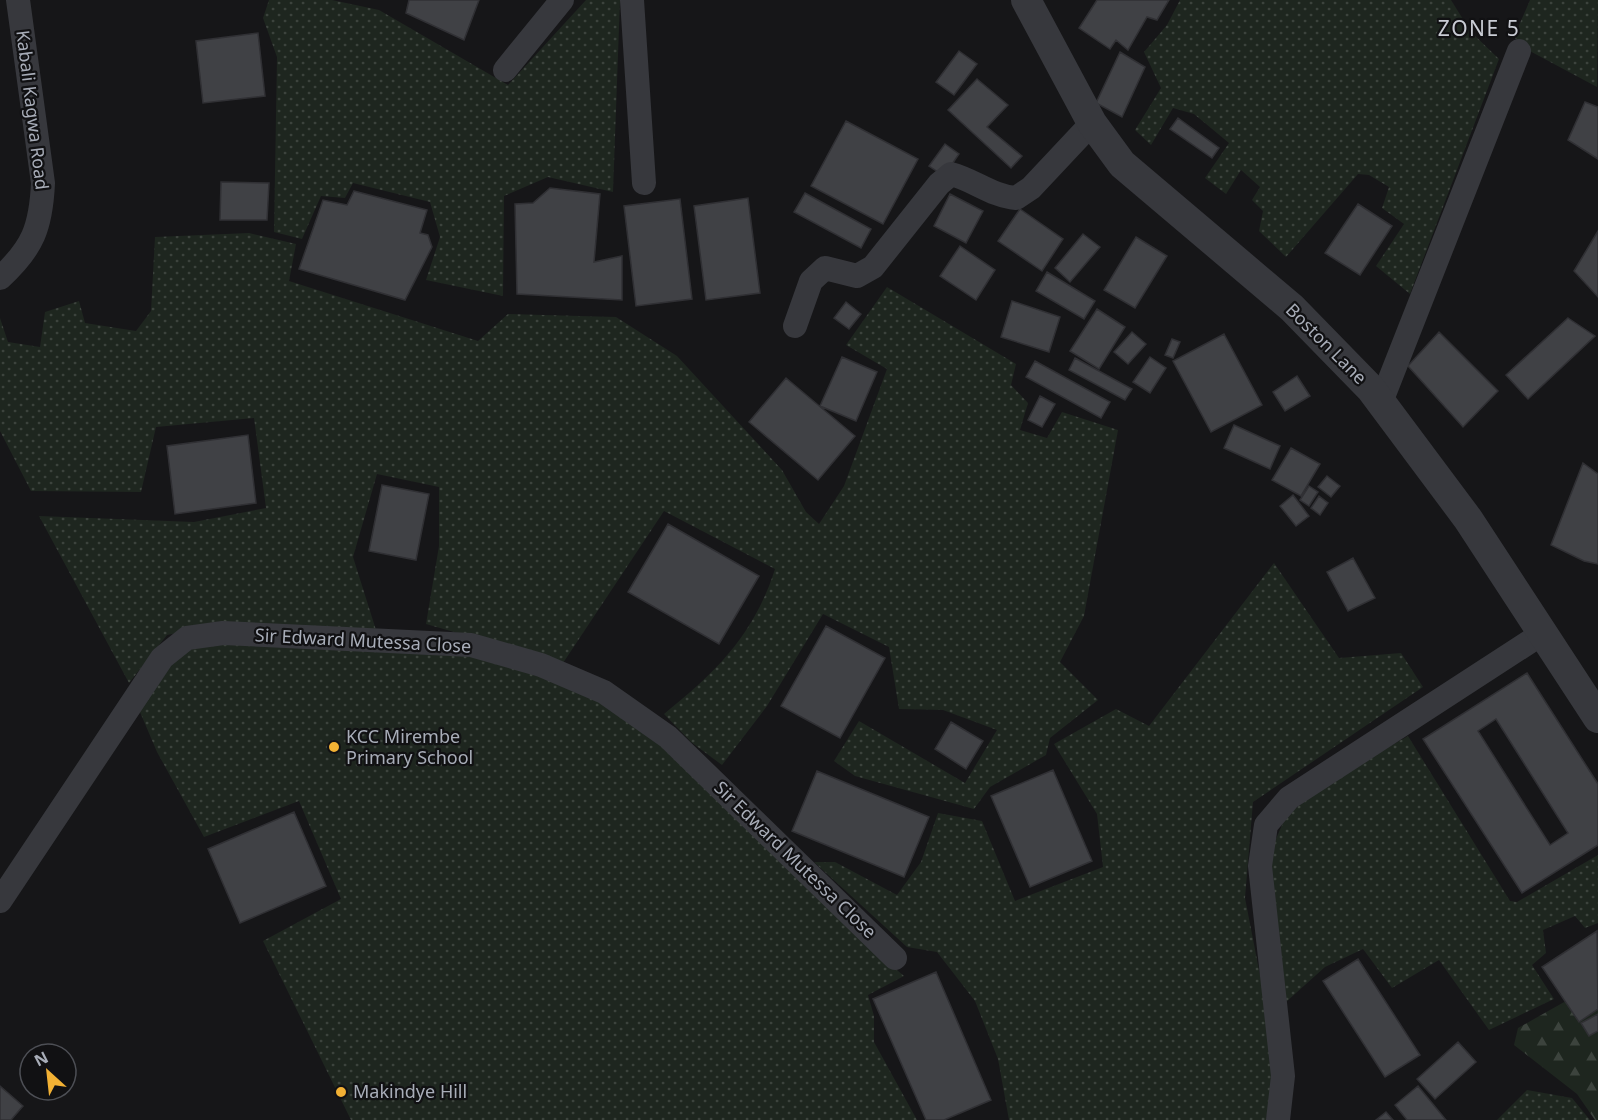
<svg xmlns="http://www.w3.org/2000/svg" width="1598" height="1120" viewBox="0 0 1598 1120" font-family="'Noto Sans',sans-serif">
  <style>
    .grass { fill: url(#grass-dots) }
    .forest { fill: url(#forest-firs) }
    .building { fill: #404145; stroke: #303034; stroke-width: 1.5; fill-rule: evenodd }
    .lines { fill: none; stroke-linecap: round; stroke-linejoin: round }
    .minor { stroke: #37383d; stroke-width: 24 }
    .tertiary { stroke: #37383d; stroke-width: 30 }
    .poi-dot { fill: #f2b134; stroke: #111113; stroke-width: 2 }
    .labels { text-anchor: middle; stroke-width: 4.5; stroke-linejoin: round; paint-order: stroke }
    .street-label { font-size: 18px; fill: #a8adb8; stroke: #111113 }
    .poi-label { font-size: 18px; fill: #a8adb8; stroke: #111113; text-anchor: start }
    .quarter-label { font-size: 21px; letter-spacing: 1.5px; fill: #c9ccd4; stroke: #111113 }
  </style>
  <defs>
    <pattern id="grass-dots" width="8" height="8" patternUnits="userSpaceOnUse" patternTransform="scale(1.5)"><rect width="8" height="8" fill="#1e261f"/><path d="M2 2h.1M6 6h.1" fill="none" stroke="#3c433d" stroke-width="1.8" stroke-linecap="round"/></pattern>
    <pattern id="forest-firs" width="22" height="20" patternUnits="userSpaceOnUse" patternTransform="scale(1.5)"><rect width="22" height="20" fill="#1e261f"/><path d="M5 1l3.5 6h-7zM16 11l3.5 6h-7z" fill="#3c433d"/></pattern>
  </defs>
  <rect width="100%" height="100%" fill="#161618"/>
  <!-- grass -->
  <path class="grass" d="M269 0H332L379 10 508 85 586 0H620L613 192 548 177 504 196 503 296 426 280 440 237 430 202 353 183 345 198 321 196 302 239 274 232 277 57 263 18Z
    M1180 0H1451L1471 32 1499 59 1410 294 1376 266 1404 224 1382 208 1389 187 1369 175 1358 174 1286 257 1259 231 1263 211 1252 200 1260 187 1241 170 1226 194 1205 178 1229 143 1194 114 1173 108 1151 145 1135 130 1161 88 1144 52 1167 25Z
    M1530 0H1598L1597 87 1526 49 1514 37Z
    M249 233 296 244 289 281 478 341 508 314 616 317 677 356 782 470 806 512 819 524 844 486 887 369 846 345 887 287 1016 364 1011 385 1028 403 1020 430 1047 438 1062 412 1118 430 1084 616 1060 662 1098 700 1050 738 1046 755 990 787 974 809 855 776 834 761 859 721 965 783 997 730 943 710 899 709 889 647 823 614 767 706 722 765 691 742 664 714C716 672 754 635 775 569L664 511 563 663 426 624 439 546V487L377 474 353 557 376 630 225 624 167 635 129 683 39 516 194 522 266 508 254 418 156 427 141 492 31 491 0 431V318L8 342 40 347 45 312 79 301 85 323 136 331 151 311 155 237Z
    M1274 563 1339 658 1401 653 1423 687 1253 802 1245 898 1265 1001 1274 1076 1266 1120H1009L998 1059 975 1001 937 952 907 947 814 862H835L897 895 921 862 938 813 982 821 1015 901 1103 867 1097 814 1054 744 1116 709 1149 726Z
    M218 640 483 656 603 698 645 728 864 942 904 976 868 995 874 1016V1042L917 1120H351L263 941 341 899 299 801 204 837 157 752 137 705 166 669 190 648Z
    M1408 736 1510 901 1517 902 1598 855V923L1585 928 1575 916 1543 930 1546 953 1532 965 1554 999 1489 1030 1439 960 1392 988 1363 949 1325 967 1286 1002 1268 857 1286 816 1332 779Z
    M1527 1090 1572 1098 1590 1120H1497Z"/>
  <!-- forest -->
  <path class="forest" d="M1598 983V1120H1595L1577 1094 1514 1045 1518 1028Z"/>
  <!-- building -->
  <path class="building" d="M409 0H479L464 40 406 13Z
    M1097 0H1169L1157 20 1147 17 1128 50 1116 40 1110 49 1079 28Z
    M258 33 265 96 203 103 196 41Z
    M959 51 977 64 954 95 936 82Z
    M1120 52 1145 67 1122 117 1096 103Z
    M977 79 1008 105 987 127 1022 156 1011 168 948 110Z
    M1585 102 1598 107V159L1568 140Z
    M1178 118 1219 148 1212 158 1170 129Z
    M846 121 918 159 883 224 811 186Z
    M945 144 959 154 944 176 929 166Z
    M221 182 269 183 267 220H220Z
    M550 188 600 194 594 262 622 256V300L517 294 515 204 533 203Z
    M354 191 427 210 420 233 428 235 432 247 405 300 299 269 323 200 347 205Z
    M805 193 871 229 861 248 794 212Z
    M950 194 983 211 966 243 934 226Z
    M748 198 760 293 706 300 694 206Z
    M680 199 692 299 636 306 624 206Z
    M1358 204 1392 226 1360 275 1325 253Z
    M1020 209 1063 239 1042 271 998 241Z
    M1598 231V297L1574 271Z
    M1083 234 1100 247 1070 282 1055 268Z
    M1136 237 1167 256 1135 308 1104 290Z
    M960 246 995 270 976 300 940 276Z
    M1047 272 1095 301 1084 319 1036 291Z
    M1012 301 1060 317 1049 352 1001 337Z
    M846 302 861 314 849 329 834 318Z
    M1097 309 1125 327 1099 369 1070 351Z
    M1568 318 1595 336 1528 399 1506 375Z
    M1132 332 1146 344 1128 364 1114 352Z
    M1439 332 1498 391 1463 427 1408 366Z
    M1224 334 1262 405 1211 432 1173 361Z
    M1172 339 1180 342 1173 358 1165 355Z
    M842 357 877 372 856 421 820 406Z
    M1150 357 1166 368 1150 393 1133 382Z
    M1075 358 1132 389 1125 400 1069 370Z
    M1035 361 1110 402 1101 418 1026 377Z
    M1297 376 1310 396 1285 411 1273 392Z
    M786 378 855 436 818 480 749 422Z
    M1040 396 1055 404 1042 427 1028 420Z
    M1234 425 1280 446 1270 469 1224 448Z
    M248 435 256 503 175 514 167 446Z
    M1291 448 1320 464 1301 496 1272 480Z
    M1583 463 1598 474V564L1584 561 1551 545Z
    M1327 476 1340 486 1331 497 1318 487Z
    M382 485 429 494 416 560 369 551Z
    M1309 486 1318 492 1309 506 1300 500Z
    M1293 495 1309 516 1296 526 1280 506Z
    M1319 496 1328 503 1320 515 1311 508Z
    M668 524 759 576 719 644 628 592Z
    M1353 558 1375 598 1348 611 1327 572Z
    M826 626 885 658 840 738 781 706Z
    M1527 673 1598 784V845L1522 893 1423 739ZM1496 719 1568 833 1550 845 1478 731Z
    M951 722 983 741 966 769 935 749Z
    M1053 770 1092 861 1030 887 991 796Z
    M817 771 929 817 904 877 792 831Z
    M294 812 326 886 240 923 208 849Z
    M1597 931 1598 1009 1579 1022 1542 967Z
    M1358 959 1420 1055 1385 1077 1323 981Z
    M936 972 991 1100 944 1120H926L873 999Z
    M1598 1014V1031L1589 1036 1581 1023Z
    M1458 1042 1476 1062 1435 1099 1417 1079Z
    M0 1086 23 1106 11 1120H0Z
    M1418 1086 1446 1120H1407L1395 1105Z
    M1386 1112 1393 1120H1376Z"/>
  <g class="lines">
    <!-- minor -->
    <path class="minor" d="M632 0 644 183
      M505 70 562 0
      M0 278C33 248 41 227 43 183L18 0
      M795 326 811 281 825 268 857 276 873 267 939 184 951 174C974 180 992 196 1016 198L1031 188 1092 123
      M1381 402 1519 51
      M0 901 162 658 187 638 223 633 471 645 541 665 604 692 668 737 895 958
      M1278 1120 1283 1076 1260 866 1266 825 1289 798 1543 633"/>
    <!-- tertiary -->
    <path class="tertiary" d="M1026 0 1092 123 1122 164 1292 308 1371 389 1468 519 1598 718"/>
  </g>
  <!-- markers -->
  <g class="poi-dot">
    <circle cx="334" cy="747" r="6"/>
    <circle cx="341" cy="1092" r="6"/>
  </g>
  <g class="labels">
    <!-- street labels -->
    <g class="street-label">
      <text transform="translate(32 110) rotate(83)" y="6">Kabali Kagwa Road</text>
      <text transform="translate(1326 344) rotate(45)" y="6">Boston Lane</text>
      <text transform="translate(363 641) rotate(3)" y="6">Sir Edward Mutessa Close</text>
      <text transform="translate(795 860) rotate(44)" y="6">Sir Edward Mutessa Close</text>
    </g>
    <!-- poi labels -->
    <g class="poi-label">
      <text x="346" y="743">KCC Mirembe<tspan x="346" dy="21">Primary School</tspan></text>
      <text x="353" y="1098">Makindye Hill</text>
    </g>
    <!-- quarter labels -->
    <g class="quarter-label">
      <text x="1479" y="36">ZONE 5</text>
    </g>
  </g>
  <!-- north arrow -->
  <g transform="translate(48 1072) rotate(333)"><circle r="28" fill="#111113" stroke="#4d4f55" stroke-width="1.5"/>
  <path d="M0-4.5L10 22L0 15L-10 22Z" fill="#f2b134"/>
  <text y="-9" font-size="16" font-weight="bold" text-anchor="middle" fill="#a8adb8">N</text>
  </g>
</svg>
